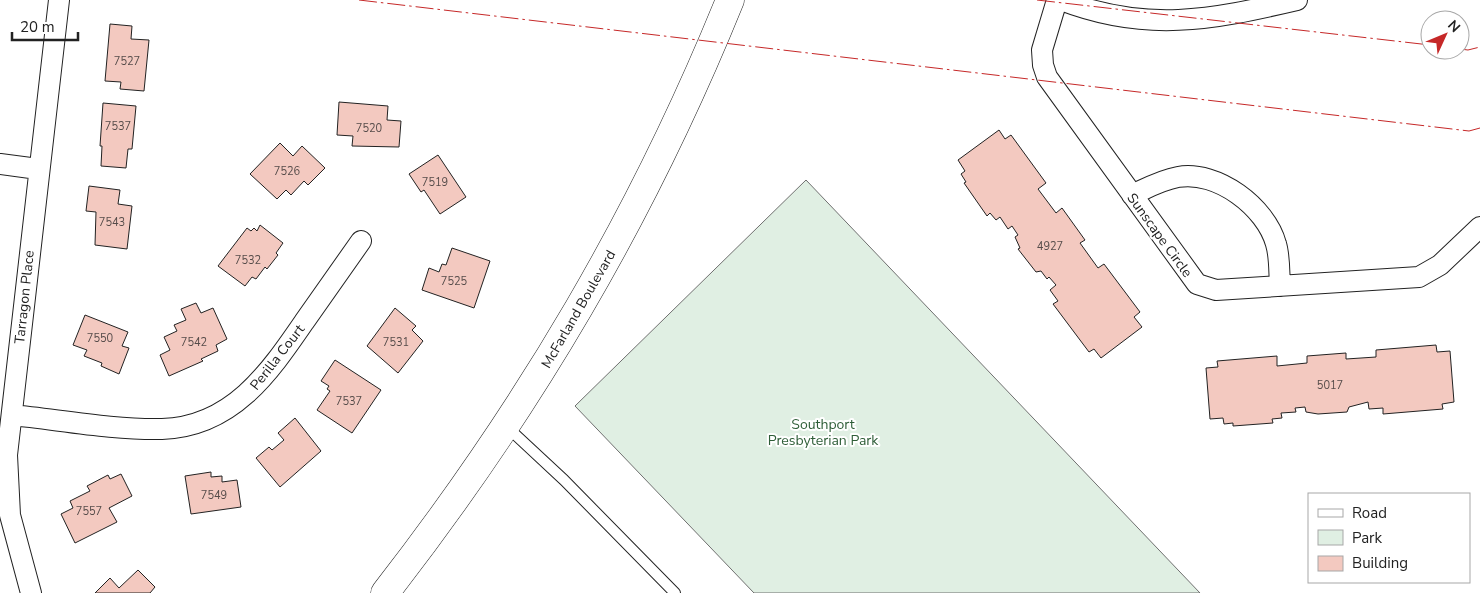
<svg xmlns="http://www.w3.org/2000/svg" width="1480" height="593" viewBox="0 0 1480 593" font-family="'Nunito Sans',sans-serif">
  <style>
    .green { fill: #e0efe3; stroke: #6f6f6f }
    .building { fill: #f3c9c0; stroke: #222 }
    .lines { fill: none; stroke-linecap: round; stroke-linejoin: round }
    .lane-casing { stroke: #222; stroke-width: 12 }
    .street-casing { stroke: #222; stroke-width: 22 }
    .secondary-casing { stroke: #222; stroke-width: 29 }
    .lane { stroke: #fff; stroke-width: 10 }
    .street { stroke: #fff; stroke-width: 20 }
    .secondary { stroke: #fff; stroke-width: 28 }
    .power { stroke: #c62828; stroke-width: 1; stroke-dasharray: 18 4 2.5 4; stroke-linecap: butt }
    .labels { text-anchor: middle; stroke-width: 4; stroke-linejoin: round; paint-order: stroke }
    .number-label { font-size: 11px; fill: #564c4a }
    .street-label { font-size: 14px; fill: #222; stroke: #fff }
    .park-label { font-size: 14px; fill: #2f5e38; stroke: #fff }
  </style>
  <rect width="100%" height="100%" fill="#fff"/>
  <!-- green -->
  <path class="green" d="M806 180 1200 593H754L575 406Z"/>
  <!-- building -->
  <path class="building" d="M110 24 132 26 131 39 149 40 144 91 120 89 121 82 105 81Z
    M339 102 388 106 387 120 401 121 399 147 352 146 353 136 337 135Z
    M103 103 136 106 132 149H128L126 168 101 166 102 146H100Z
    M999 130 1005 139 1011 135 1046 183 1038 189 1056 213 1062 208 1085 240 1080 243 1098 268 1104 264 1140 312 1134 317 1142 327 1101 358 1094 349 1089 352 1053 304 1058 301 1050 290 1056 285 1049 277 1047 279 1041 271 1036 272 1018 249 1020 248 1015 237 1018 235 1012 226 1008 229 1000 217 996 220 990 213 987 216 964 183 966 182 961 174 965 171 958 160Z
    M280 143 293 156 302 146 325 168 308 185 304 181 291 195 286 190 277 199 250 174Z
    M438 155 466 197 440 214 424 190 421 192 409 174Z
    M89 186 120 190 118 204 132 206 127 249 95 245 96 212 86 211Z
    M260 225 283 243 276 253 278 255 267 269 265 267 256 279 252 277 245 286 218 266 247 228 251 231 254 228 257 231Z
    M452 248 490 261 474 308 422 290 429 268 439 272 442 264 446 265Z
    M196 303 201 313 213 308 227 339 216 345 218 351 201 359 203 361 169 376 160 355 170 350 164 337 177 331 174 325 186 320 181 309Z
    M395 308 416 326 412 330 423 341 398 373 367 346Z
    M85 315 128 332 122 346 129 348 119 374 101 366 102 363 84 356 87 350 73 345Z
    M1436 345 1437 352 1450 351 1454 402 1442 404 1443 409 1383 414V408L1369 409 1368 402 1349 407 1347 412 1318 414 1306 412 1305 407 1295 408 1296 412 1281 413 1282 418 1272 419 1273 423 1233 426V423L1224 424 1223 418 1210 419 1206 368 1218 367 1217 361 1277 356V366L1307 363V356L1346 353V359L1376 357V350Z
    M335 360 381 390 352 433 317 410 330 391 327 389 329 386 321 381Z
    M295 418 321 451 280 487 256 458 269 447 272 450 284 440 278 433Z
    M211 472V477L222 476V482L237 480 241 507 191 514 185 476Z
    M121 474 132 496 109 508 117 522 75 543 61 514 73 508 70 501 90 491 87 486 108 475 110 479Z
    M138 570 155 587 150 593H95L110 578 119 588Z"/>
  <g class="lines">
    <!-- lane casing -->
    <g class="lane-casing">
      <path id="lane" d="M507 427 564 480 675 593"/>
    </g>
    <!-- street casing -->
    <g class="street-casing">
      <path id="street" d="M1057 0 1042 50 1043 65 1047 77 1197 284 1216 290 1419 277 1440 265 1480 227
        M1061 0C1146 33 1211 20 1297 0
        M0 164 38 169
        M1132 195C1147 188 1161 180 1178 177 1217 170 1266 207 1276 244 1280 257 1279 273 1280 286
        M12 415C61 420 113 430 162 429 232 427 269 373 304 322 323 295 342 268 361 241
        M31 593 10 515 7 455 59 0"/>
    </g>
    <!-- secondary casing -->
    <g class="secondary-casing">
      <path id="secondary" d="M385 593C529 408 642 217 730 0"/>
    </g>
    <!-- lane -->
    <use href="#lane" class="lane"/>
    <!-- street -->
    <use href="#street" class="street"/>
    <!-- secondary -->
    <use href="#secondary" class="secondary"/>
    <!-- power -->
    <path class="power" d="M359 0 1469 131 1480 128
      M1037 0 1430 45
      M1460 49 1468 50 1480 47"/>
  </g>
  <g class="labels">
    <!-- number labels -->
    <g class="number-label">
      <text x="127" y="65">7527</text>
      <text x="118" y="130">7537</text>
      <text x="369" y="132">7520</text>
      <text x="287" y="175">7526</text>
      <text x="435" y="186">7519</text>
      <text x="112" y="226">7543</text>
      <text x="1050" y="250">4927</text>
      <text x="248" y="264">7532</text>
      <text x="454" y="285">7525</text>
      <text x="100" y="342">7550</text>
      <text x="194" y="346">7542</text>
      <text x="396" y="346">7531</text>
      <text x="1330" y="389">5017</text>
      <text x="349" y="405">7537</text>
      <text x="214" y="499">7549</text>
      <text x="89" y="515">7557</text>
    </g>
    <!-- street labels -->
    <g class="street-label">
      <text transform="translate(1160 235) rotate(54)" y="5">Sunscape Circle</text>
      <text transform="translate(24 297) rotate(-84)" y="5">Tarragon Place</text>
      <text transform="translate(578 309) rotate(-60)" y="5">McFarland Boulevard</text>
      <text transform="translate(277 357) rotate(-52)" y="5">Perilla Court</text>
    </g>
    <!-- park labels -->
    <g class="park-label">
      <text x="823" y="429">Southport<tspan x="823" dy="16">Presbyterian Park</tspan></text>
    </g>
  </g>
  <!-- legend -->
  <rect x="1308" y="493" width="162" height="90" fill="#ffffff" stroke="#a7a7a7"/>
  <rect x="1318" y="509" width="25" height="8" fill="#ffffff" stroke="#a7a7a7"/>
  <text x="1352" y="518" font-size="15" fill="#222222">Road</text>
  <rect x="1318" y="530" width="25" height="15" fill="#e0efe3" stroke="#a7a7a7"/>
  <text x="1352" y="543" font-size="15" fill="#222222">Park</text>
  <rect x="1318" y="556" width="25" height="15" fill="#f3c9c0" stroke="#a7a7a7"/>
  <text x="1352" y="568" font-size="15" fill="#222222">Building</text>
  <!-- north arrow -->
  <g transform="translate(1445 35) rotate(46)"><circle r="24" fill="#ffffff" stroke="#a7a7a7"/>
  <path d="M0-4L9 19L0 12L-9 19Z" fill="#c62828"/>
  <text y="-8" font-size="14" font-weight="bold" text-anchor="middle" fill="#222222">N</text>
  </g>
  <!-- scale -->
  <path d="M12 32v8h66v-8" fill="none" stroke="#222222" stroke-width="2.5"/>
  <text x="20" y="32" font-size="15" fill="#222222" stroke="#ffffff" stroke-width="4" paint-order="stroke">20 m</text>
</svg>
